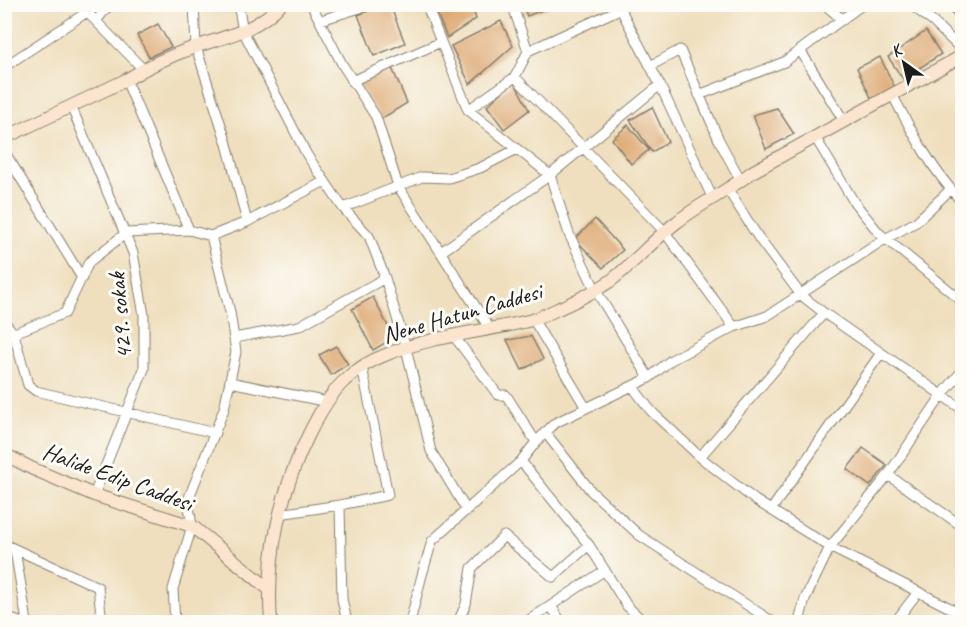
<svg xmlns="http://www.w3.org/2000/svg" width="967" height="627" viewBox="0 0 967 627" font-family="Caveat,sans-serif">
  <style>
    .building { fill: #deaa74 }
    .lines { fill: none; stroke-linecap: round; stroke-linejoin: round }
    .street-casing { stroke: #867e6d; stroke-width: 11 }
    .secondary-casing { stroke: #867e6d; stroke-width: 14 }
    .street { stroke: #fff; stroke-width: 9 }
    .secondary { stroke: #fbe5cf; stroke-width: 12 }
    .labels { text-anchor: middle; stroke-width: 6; stroke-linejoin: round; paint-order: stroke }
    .street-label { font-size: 24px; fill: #1c1c1c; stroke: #fdfcf7 }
  </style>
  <rect width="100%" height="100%" fill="#fdfcf7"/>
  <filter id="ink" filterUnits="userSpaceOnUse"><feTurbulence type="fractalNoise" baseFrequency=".0167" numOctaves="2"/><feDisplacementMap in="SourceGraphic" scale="12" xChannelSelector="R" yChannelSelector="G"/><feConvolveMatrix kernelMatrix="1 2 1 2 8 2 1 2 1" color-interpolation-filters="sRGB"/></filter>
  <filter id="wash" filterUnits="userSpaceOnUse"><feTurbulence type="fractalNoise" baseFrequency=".008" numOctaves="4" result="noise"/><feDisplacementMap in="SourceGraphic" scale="24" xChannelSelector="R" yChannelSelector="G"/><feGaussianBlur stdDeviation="1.35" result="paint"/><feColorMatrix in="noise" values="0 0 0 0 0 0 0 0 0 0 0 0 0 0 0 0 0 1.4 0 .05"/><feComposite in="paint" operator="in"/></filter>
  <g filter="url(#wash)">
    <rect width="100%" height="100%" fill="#efdfbe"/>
    <g id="blocks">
      <!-- building -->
      <path class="building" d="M433 4H471L476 19 447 38Z
        M522 4H555V5L527 16Z
        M938 4H962V13L959 18Z
        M384 5H390L405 43 374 56 358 15Z
        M501 21 513 46 470 84 451 46Z
        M158 24 171 47 149 57 137 35Z
        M926 31 941 54 903 79 888 57Z
        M880 57 896 90 873 102 857 68Z
        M392 68 407 103 381 119 358 83Z
        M514 81 529 110 504 129 487 106Z
        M652 107 668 142 652 152 630 120Z
        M777 108 794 134 766 149 753 115Z
        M628 125 649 150 631 164 612 139Z
        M595 219 623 250 603 268 575 239Z
        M373 297 394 338 373 350 352 309Z
        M531 336 543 359 522 370 507 340Z
        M336 346 348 364 331 375 319 355Z
        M863 448 887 465 870 486 847 469Z"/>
    </g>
  </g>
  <g filter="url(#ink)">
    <use href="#blocks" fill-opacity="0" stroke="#867e6d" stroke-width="1.5"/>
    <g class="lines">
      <!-- street casing -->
      <g class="street-casing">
        <path id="street" d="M79 4 143 69
          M194 4 196 47 227 144 247 222
          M238 4 243 31 307 155 343 208 369 236 385 278 406 348 431 451 467 511
          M311 4 342 64 376 117 398 186 490 329
          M426 4 468 110 550 175 569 234 595 289 649 378
          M618 4 660 85 712 197
          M824 4 843 20
          M910 4 933 22 962 50
          M321 20 373 4
          M96 21 110 4
          M800 50 844 121
          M528 51 620 9
          M650 66 680 50 719 140 741 181
          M4 67 87 12
          M515 77 664 231 734 327
          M126 80 189 230
          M352 81 441 42
          M699 95 784 62 863 4
          M893 96C913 134 932 170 962 202
          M71 106 133 253 144 315V369L94 495
          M468 110 515 77 528 51 512 4
          M815 137 854 202 879 233 962 301
          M4 151 82 278
          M728 190 760 240 801 295 824 313 962 409
          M343 208 422 177 449 178 480 168 517 149
          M441 252 550 175 660 85
          M533 319 586 408
          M4 321 14 334 28 385 36 391 215 433
          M454 336 498 395H506L536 442
          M4 337 65 313 89 262 126 233 189 230 211 236 247 222 325 181
          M234 338 299 326 385 278
          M230 382 328 402
          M632 386 651 411 700 457 755 500 830 547 962 614
          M545 432 591 491 639 535 773 622
          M700 457 824 313
          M521 461 589 545 627 606 644 622
          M888 475 962 526
          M340 505 342 599 347 622
          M771 510 881 353
          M279 514 340 505 388 495 362 367
          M4 544 98 587 102 622
          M15 550 27 622
          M551 606 561 622
          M4 617 20 622
          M175 622 173 589 192 526 188 500 224 409 236 352 230 312 211 236
          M410 622 422 575 432 541 521 461 536 442 555 423 649 378 671 360 734 327 767 316 885 239 916 222 951 189
          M458 622 466 604 472 568 504 536 553 577 589 545
          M526 622 605 570
          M799 622 805 599 830 547 888 475 942 395 962 371
          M895 622 918 592"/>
      </g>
      <!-- secondary casing -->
      <g class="secondary-casing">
        <path id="secondary" d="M4 138 126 80C148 66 174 54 198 46 230 35 257 30 281 4
          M4 454 33 469 94 495 192 526 269 589
          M271 622C266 557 280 492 309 434 318 416 329 395 344 381 357 368 374 359 390 353 436 335 485 332 532 320 544 316 557 309 569 304 579 299 605 286 613 279 635 262 654 239 677 222 701 203 728 191 752 172L962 56"/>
      </g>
      <!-- street -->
      <use href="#street" class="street"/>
      <!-- secondary -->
      <use href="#secondary" class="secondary"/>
    </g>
  </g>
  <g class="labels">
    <!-- street labels -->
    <g class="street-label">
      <text transform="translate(462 313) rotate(-16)" y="8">Nene Hatun Caddesi</text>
      <text transform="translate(120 316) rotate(-95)" y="8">429. sokak</text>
      <text transform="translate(118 477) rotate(20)" y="8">Halide Edip Caddesi</text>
    </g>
  </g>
  <!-- margin -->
  <rect width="967" height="627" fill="none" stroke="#fdfcf7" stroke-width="24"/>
  <!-- north arrow -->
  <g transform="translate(904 63) rotate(326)" stroke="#fdfcf7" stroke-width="4.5" paint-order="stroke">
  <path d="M0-4.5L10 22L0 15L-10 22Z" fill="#1c1c1c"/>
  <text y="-9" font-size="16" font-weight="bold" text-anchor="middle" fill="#1c1c1c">K</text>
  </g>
</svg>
